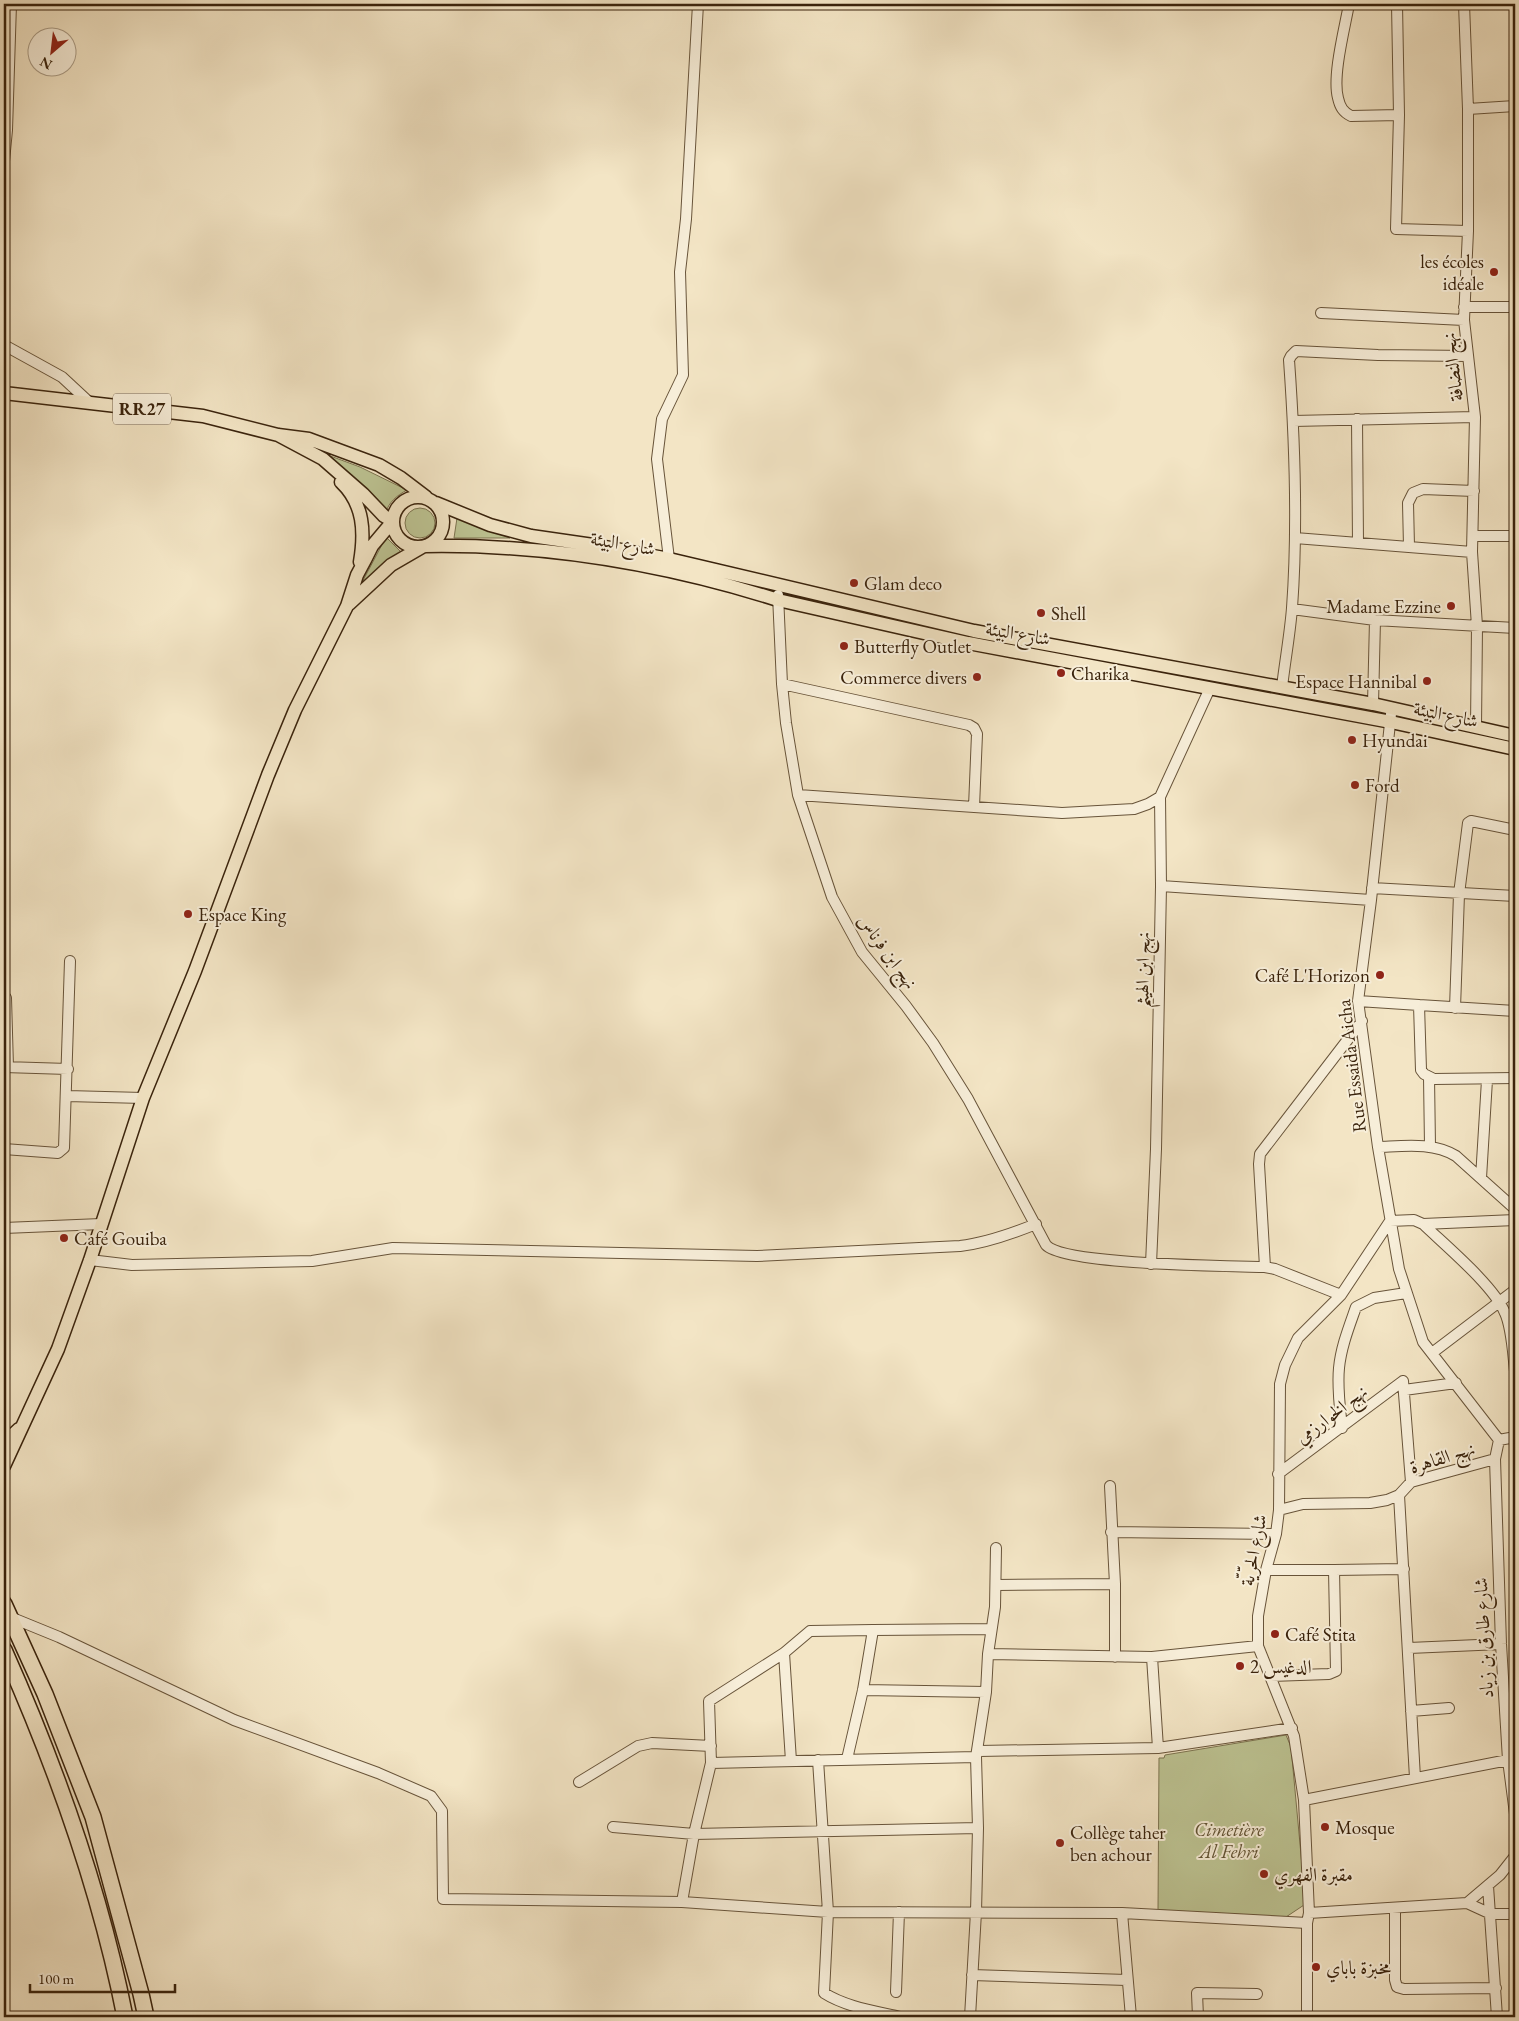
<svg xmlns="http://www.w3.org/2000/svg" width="1519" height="2021" viewBox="0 0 1519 2021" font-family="'EB Garamond',Amiri,serif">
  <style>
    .green { fill: #bdc493; stroke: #7c7450 }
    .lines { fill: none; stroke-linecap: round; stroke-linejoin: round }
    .minor-casing { stroke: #68543a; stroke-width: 12 }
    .major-casing { stroke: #3a230c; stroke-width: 15 }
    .highway-casing { stroke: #3a230c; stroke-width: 18 }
    .minor { stroke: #f7eed9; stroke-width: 10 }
    .major { stroke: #f3e5c5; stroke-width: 12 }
    .highway { stroke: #f3e5c5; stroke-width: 15 }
    .poi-dot { fill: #8f2418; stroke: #f7eed9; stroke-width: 2 }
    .labels { text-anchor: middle; stroke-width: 4; stroke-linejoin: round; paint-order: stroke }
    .shield { fill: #f7eed9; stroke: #73604a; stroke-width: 1 }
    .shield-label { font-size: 18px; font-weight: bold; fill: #3a230c }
    .poi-label { font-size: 19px; fill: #3a230c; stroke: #f7eed9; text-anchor: start }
    .street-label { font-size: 19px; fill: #3a230c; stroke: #f7eed9 }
    .park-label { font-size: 19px; font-style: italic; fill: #615334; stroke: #f7eed9 }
  </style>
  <rect width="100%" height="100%" fill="#f3e5c5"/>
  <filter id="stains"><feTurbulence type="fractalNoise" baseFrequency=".004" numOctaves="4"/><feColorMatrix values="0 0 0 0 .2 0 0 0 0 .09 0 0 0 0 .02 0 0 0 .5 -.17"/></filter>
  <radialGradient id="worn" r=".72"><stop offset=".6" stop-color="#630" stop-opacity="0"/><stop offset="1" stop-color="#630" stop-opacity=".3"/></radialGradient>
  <!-- green -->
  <path class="green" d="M325 454 360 467 407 490C396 496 389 502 385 514L355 479Z
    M405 523a15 15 0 1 1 30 0a15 15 0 1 1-30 0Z
    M457 518 510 538H454Z
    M386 537 403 554 358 590Z
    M1286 1735 1291 1747 1305 1898 1304 1905 1286 1917 1158 1910 1159 1758H1164L1165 1755Z"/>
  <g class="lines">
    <!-- minor casing -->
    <g class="minor-casing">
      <path id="minor" d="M1349 4C1345 27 1332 76 1338 98 1340 107 1343 112 1351 116L1399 115
        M1397 4 1399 115 1396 229 1468 231
        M1464 4 1468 109V231L1464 320 1475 417 1472 552 1477 626 1476 727
        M1468 109 1515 106
        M4 161 7 130 11 4
        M1464 307H1515
        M1321 313 1464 320
        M4 345 62 377 90 403
        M1357 419 1358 542
        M1293 421 1475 417
        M1473 536H1515
        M1295 538 1472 552
        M1409 546 1408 503 1413 493 1423 489 1474 491
        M669 559 657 459 662 419 683 375 680 272 686 219 698 4
        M778 595 782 684 786 723 798 795 832 897 862 952 906 1006 933 1043 968 1099 1046 1245C1064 1265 1230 1266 1265 1267L1275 1269 1341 1295
        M1292 609 1375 620 1515 628
        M782 684 969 725 974 728 977 734 974 807
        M1282 687C1285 661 1290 634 1292 608 1298 526 1295 443 1289 360L1291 356 1296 351 1378 355 1468 356
        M1373 704 1375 620
        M1391 714 1371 900 1358 1001 1378 1147 1399 1269 1423 1342 1499 1440
        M798 795 1062 813 1134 809 1148 804 1160 797
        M1161 886 1371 900
        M1372 888 1515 896
        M4 995 6 998 8 1067
        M1358 1001 1419 1005
        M1455 1008 1459 894 1468 823 1471 821 1515 830
        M1515 1011 1419 1005 1421 1070 1424 1074 1434 1079 1515 1078
        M4 1067 68 1069
        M1429 1077 1430 1146
        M67 1096 143 1098
        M1378 1147C1405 1146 1433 1142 1456 1156L1515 1209
        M4 1149 58 1153 64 1148 70 961
        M1481 1178 1487 1080
        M1423 1224C1446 1246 1494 1286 1505 1313 1512 1328 1513 1354 1515 1371
        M4 1228 101 1224
        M90 1260 132 1265 312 1261 393 1248 757 1256 960 1246C986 1243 1011 1234 1036 1224
        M1151 1264 1156 1149 1161 886 1160 797 1210 688
        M1265 1267 1259 1164 1260 1154 1362 1021
        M1432 1353 1515 1290
        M1403 1381 1411 1482
        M1404 1390 1456 1383
        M1342 1428C1340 1408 1337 1388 1339 1368 1341 1347 1349 1327 1356 1307L1374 1298 1406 1293
        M1495 1459 1501 1644 1508 1760 1515 1814
        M1278 1474 1403 1381
        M1110 1486 1115 1584V1657
        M1399 1495 1415 1778
        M1279 1510 1303 1504 1370 1503 1387 1500 1399 1495 1411 1482 1495 1459 1499 1440 1515 1437
        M1111 1532 1276 1534
        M1266 1570H1334
        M997 1585 1115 1584
        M10 1617 59 1637 234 1720 378 1773 431 1796 442 1811 443 1899 682 1902 828 1912 1122 1913 1307 1923
        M1409 1648 1501 1644
        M784 1653 791 1761
        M988 1654 995 1607 996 1548
        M1152 1657 1158 1748
        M1271 1676 1329 1674 1336 1671 1334 1570 1404 1569
        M863 1690 986 1692
        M1411 1711 1449 1708
        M979 1751 1158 1748 1292 1728
        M847 1759 863 1690 873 1630 990 1629
        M818 1760 828 1912 824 1993C846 2007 875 2011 901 2017
        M711 1763 976 1757
        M579 1782 638 1746 652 1743 711 1746
        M1304 1800 1508 1760
        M613 1827 694 1834 978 1828
        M1488 1886 1497 2017
        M682 1902 694 1834 711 1763 709 1701 784 1653 810 1631 873 1630
        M1467 1903 1491 1914H1515
        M1395 1909V1980L1397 1987 1404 1989 1496 1988
        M1122 1913 1131 2017
        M1309 1913 1467 1903 1500 1875 1515 1856
        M972 1975 1127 1980
        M896 1992 899 1912
        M970 2017 976 1912 978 1828 976 1757 986 1692 988 1654 1152 1657 1258 1646
        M1198 2017 1197 1993 1257 1994
        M1307 2017V1923L1309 1913 1304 1800 1294 1736 1258 1646V1616L1266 1570 1276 1534 1279 1510 1280 1384 1285 1365 1298 1338 1341 1295 1390 1221 1414 1220 1423 1224 1515 1220"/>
    </g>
    <!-- major casing -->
    <g class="major-casing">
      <path id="major" d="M4 393 203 416 278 435 309 439 379 465 401 478 426 497
        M341 482C364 504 365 532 360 562
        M393 522a25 25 0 1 1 50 0a25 25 0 1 1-50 0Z
        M436 503 490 525 531 536 600 546 669 559 974 631 1373 704 1515 736
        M425 546C545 544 664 564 778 600L968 643 1391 722 1515 749
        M349 604 391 565 422 547
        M4 1443 19 1429
        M4 1466 58 1349 90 1260 143 1098 195 971 268 775 295 710 347 606 357 575 365 560 372 546 393 521 384 516 363 494 323 459 278 435"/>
    </g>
    <!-- highway casing -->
    <g class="highway-casing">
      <path id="highway" d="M4 1604 45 1694 93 1817 141 1994 146 2017
        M4 1650C57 1769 100 1889 125 2017"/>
    </g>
    <!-- minor -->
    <use href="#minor" class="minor"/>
    <!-- major -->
    <use href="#major" class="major"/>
    <!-- highway -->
    <use href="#highway" class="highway"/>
  </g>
  <!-- markers -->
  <g class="poi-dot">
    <circle cx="1494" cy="272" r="5"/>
    <circle cx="854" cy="583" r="5"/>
    <circle cx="1451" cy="606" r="5"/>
    <circle cx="1041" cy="613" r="5"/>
    <circle cx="844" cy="646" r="5"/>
    <circle cx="1061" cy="673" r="5"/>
    <circle cx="977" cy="677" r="5"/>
    <circle cx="1427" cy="681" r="5"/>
    <circle cx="1352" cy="740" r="5"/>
    <circle cx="1355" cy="785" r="5"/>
    <circle cx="188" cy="914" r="5"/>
    <circle cx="1380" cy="975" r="5"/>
    <circle cx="64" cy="1238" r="5"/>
    <circle cx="1275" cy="1634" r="5"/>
    <circle cx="1240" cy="1666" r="5"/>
    <circle cx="1325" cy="1827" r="5"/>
    <circle cx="1060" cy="1843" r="5"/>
    <circle cx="1264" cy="1874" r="5"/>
    <circle cx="1316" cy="1967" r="5"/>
  </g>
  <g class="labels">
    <!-- shield labels -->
    <rect class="shield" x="113" y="393.5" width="58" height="31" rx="4"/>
    <g class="shield-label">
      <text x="142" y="415">RR27</text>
    </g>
    <!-- poi labels -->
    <g class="poi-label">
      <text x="1484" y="268" text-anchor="end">les écoles<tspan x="1484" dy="22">idéale</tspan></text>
      <text x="864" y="590">Glam deco</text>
      <text x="1441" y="613" text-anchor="end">Madame Ezzine</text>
      <text x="1051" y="620">Shell</text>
      <text x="854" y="653">Butterfly Outlet</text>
      <text x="1071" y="680">Charika</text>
      <text x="967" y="684" text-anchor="end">Commerce divers</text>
      <text x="1417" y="688" text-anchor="end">Espace Hannibal</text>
      <text x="1362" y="747">Hyundai</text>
      <text x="1365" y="792">Ford</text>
      <text x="198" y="921">Espace King</text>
      <text x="1370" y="982" text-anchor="end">Café L'Horizon</text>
      <text x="74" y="1245">Café Gouiba</text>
      <text x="1285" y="1641">Café Stita</text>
      <text x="1250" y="1673">الدغيس 2</text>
      <text x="1335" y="1834">Mosque</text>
      <text x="1070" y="1839">Collège taher<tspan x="1070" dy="22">ben achour</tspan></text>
      <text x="1274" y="1881">مقبرة الفهري</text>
      <text x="1326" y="1974">مخبزة باباي</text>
    </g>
    <!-- street labels -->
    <g class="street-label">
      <text transform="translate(1452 367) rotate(-97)" y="7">نهج النضافة</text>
      <text transform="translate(623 543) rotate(10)" y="7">شارع البيئة</text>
      <text transform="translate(1018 633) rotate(10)" y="7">شارع البيئة</text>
      <text transform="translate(1446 714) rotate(12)" y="7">شارع البيئة</text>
      <text transform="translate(888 951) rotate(54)" y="7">نهج ابن فرناس</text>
      <text transform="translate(1142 970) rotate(-89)" y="7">نهج ابن الهيثم</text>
      <text transform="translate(1351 1066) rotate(-97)" y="7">Rue Essaida Aicha</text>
      <text transform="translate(1331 1414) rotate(-37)" y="7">نهج الخوارزمي</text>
      <text transform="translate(1442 1457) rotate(-17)" y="7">نهج القاهرة</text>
      <text transform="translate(1253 1550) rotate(-79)" y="7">شارع الحرّيّة</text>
      <text transform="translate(1483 1638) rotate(-93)" y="7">شارع طارق بن زياد</text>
    </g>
    <!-- park labels -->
    <g class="park-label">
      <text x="1229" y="1836">Cimetière<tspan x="1229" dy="22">Al Fehri</tspan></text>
    </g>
  </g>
  <!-- margin -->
  <rect width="1519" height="2021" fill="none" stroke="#f3e5c5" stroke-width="20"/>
  <rect x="5" y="5" width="1509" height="2011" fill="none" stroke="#3a230c" stroke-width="2.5"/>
  <rect x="10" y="10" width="1499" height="2001" fill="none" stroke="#3a230c"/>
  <!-- north arrow -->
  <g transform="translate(52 52) rotate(208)"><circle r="24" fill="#f7eed9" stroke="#ab9d87"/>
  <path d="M0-4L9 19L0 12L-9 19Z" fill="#8f2418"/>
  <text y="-8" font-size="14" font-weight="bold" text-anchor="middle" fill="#3a230c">N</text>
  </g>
  <!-- scale -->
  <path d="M30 1984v8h145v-8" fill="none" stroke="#3a230c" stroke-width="2.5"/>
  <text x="38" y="1984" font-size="15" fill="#3a230c" stroke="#f7eed9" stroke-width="4" paint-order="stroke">100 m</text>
  <rect width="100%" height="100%" filter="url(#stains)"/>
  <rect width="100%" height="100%" fill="url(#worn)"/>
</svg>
